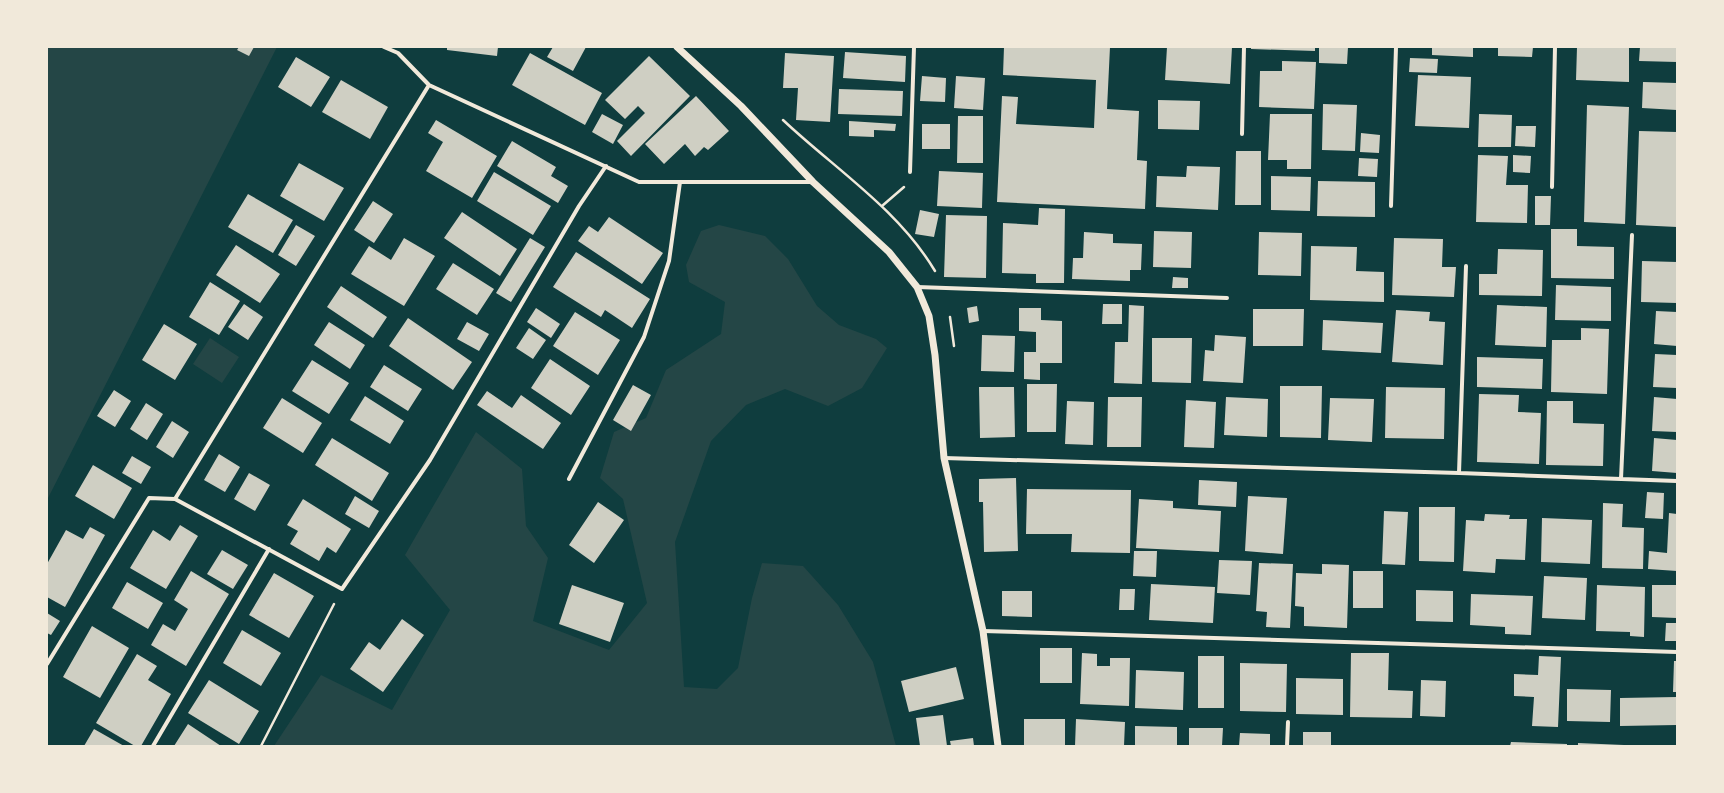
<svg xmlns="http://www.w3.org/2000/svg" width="1724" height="793" viewBox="0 0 1724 793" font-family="Commissioner,sans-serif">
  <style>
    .green { fill: #244646 }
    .building { fill: #cfcfc3 }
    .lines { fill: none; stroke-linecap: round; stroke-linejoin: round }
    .path { stroke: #f1e9da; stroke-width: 2.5 }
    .minor { stroke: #f1e9da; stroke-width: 4 }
    .tertiary { stroke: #f1e9da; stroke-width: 7 }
  </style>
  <rect width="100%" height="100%" fill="#0f3d3e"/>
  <!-- green -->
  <path class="green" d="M47 47H277L47 500Z
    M719 225 765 236 788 259 817 306 839 325 876 339 887 348 862 388 828 406 785 389 746 405 711 441 675 542 684 687 717 689 738 668 752 598 762 563 803 566 838 605 873 662 896 746H274L321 675 392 710 450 610 405 555 476 432 522 469 526 526 548 558 533 621 609 650 647 603 623 499 600 478 614 432 646 418 666 370 721 334 725 302 689 282 686 265 701 231Z
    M210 338 239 357 222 383 193 364Z"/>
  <!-- building -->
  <path class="building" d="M239 47H254L249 56 237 50Z
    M447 47H498L497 56 447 50Z
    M553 47H586L573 71 547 57Z
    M1004 47H1110L1107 109 1139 111 1137 160 1147 161 1145 209 997 202 1002 96 1018 97 1016 124 1094 128 1096 80 1003 75Z
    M1167 47H1232L1230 84 1165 80Z
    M1251 47H1315V51L1251 49Z
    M1319 47H1348L1347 64 1319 63Z
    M1432 47H1473V57L1432 55Z
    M1498 47H1533L1532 57 1498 56Z
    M1577 47H1629V82L1576 80Z
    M1640 47H1677V62L1639 61Z
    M845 52 906 56 905 82 843 78Z
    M530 53 602 93 585 125 512 85Z
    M785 53 834 56 830 122 796 120 798 88H783Z
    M649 56 690 96 631 156 617 141 645 113 638 106 625 119 605 100Z
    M296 57 330 77 311 107 278 87Z
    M1410 58 1438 59 1437 73 1409 72Z
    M1282 61 1316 62 1314 109 1259 107 1260 71H1282Z
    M1418 75 1471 77 1469 128 1415 126Z
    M922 76 946 78 945 102 920 101Z
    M956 76 985 78 983 110 954 108Z
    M341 80 388 107 370 139 322 112Z
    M1643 82 1677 83V110L1642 108Z
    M839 89 903 91 902 116 838 114Z
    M696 96 729 131 708 150 704 147 695 156 685 144 664 164 645 144Z
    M1158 100 1200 101 1199 130 1158 129Z
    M1323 104 1357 105 1355 151 1322 150Z
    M1587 105 1629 107 1625 224 1584 222Z
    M602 114 623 125 613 144 592 132Z
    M1270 114H1312L1311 169H1287V160H1268Z
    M1479 114 1512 115 1511 147H1478Z
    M958 116H983V163H957Z
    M436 120 497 156 472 198 426 171 443 142 428 133Z
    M849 121 896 124 895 131 874 130V137L849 136Z
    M922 124H950V149H922Z
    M1516 126H1536L1535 147 1515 146Z
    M1639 131 1677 132V227L1636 225Z
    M1361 133 1380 135 1379 153 1360 152Z
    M512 141 556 167 551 176 568 186 558 203 497 166Z
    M1236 151H1261V205H1235Z
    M1478 155 1508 156 1506 185H1528L1527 223 1476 222Z
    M1513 155 1531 156 1530 173 1513 172Z
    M1359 158 1378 159 1377 177 1358 176Z
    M299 163 344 188 324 221 280 196Z
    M1187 166 1220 167 1218 210 1156 207 1157 176 1186 177Z
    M939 171 983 173 982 208 937 206Z
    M494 172 551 206 533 235 477 201Z
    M1271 176 1311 177 1310 211 1271 210Z
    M1318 181 1375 182V217L1317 216Z
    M248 194 293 220 273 253 228 227Z
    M1535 196H1551L1550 225H1535Z
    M373 201 393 214 374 243 354 230Z
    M1039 208 1065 209 1064 283H1036V274L1002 273 1003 223 1038 225Z
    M920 210 939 214 934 237 915 234Z
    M462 212 517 249 500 276 444 238Z
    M946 215 987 216 986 278 944 277Z
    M609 217 663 253 642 284 578 241 589 226 598 232Z
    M296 225 315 236 296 266 278 255Z
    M1551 229H1577V246L1614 247V279L1551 278Z
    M1154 231 1192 232 1191 268 1153 267Z
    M1084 232 1113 234V243L1142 244 1141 270H1130V281L1072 279 1073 258H1083Z
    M1259 232 1302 233 1301 276 1258 275Z
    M404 238 435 256 404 306 351 274 369 246 391 260Z
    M530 238 545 247 511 302 496 293Z
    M1394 238 1443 239 1442 267H1456L1454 297 1392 295Z
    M236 245 280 274 260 303 216 275Z
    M1311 246 1357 247 1356 271 1384 272V302L1310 300Z
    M1498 249 1543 250 1542 296 1479 295V274H1497Z
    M576 252 650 299 632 328 605 310 601 317 553 287Z
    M1642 261 1677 262V303L1641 302Z
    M453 263 494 289 477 315 436 289Z
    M1173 277 1188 278V288H1172Z
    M210 282 240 301 219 335 189 317Z
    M1556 285 1611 287V321L1555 320Z
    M341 286 387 317 373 338 327 307Z
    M244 304 263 317 248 340 228 327Z
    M1103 304H1122V324H1102Z
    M1129 305 1144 306 1142 384 1114 383 1115 342H1128Z
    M1497 305 1547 307 1546 347 1495 345Z
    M977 306 979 321 969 323 967 308Z
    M536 308 560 324 551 338 527 322Z
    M1019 308H1041V320L1062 321V363H1040V380L1024 379V352H1036V332L1019 331Z
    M1253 309H1304L1303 346H1253Z
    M1396 310 1430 312 1429 321 1445 322 1443 365 1392 362Z
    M1656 311 1677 312V346L1654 344Z
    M575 312 620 340 598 375 553 346Z
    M408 318 472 362 453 390 389 346Z
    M1323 320 1383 323 1381 353 1322 350Z
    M329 322 365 345 350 369 314 345Z
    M467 322 489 334 479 351 457 339Z
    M164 324 197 344 175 380 142 360Z
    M529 328 546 340 533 359 516 348Z
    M1581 328 1609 329 1607 394 1551 392 1552 340H1581Z
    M982 335 1015 336 1014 372 981 371Z
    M1215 335 1246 337 1243 383 1203 381 1205 350 1214 351Z
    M1152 338H1192L1191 383 1152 382Z
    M1655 354 1677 355V388L1653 387Z
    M1477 357 1543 359 1542 389 1477 387Z
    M550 359 590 386 571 415 531 388Z
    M312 360 349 383 329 414 292 391Z
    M384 365 422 389 408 411 370 387Z
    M1027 384H1057L1056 432H1027Z
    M633 385 651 395 631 431 613 420Z
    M1280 386H1322L1321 438 1280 437Z
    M979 387H1014L1015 437 980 438Z
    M1386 387 1445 388 1444 439 1385 438Z
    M114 390 131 401 115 427 97 416Z
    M487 391 512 408 521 395 561 423 543 449 477 405Z
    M1479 394 1519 395 1518 412 1541 413 1539 464 1477 462Z
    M365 396 404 421 390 444 350 420Z
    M1108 397H1142L1141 447H1107Z
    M1226 397 1268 399 1267 437 1224 435Z
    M1654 397 1677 399V432L1652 431Z
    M282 398 322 423 303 453 263 428Z
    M1330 398 1374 399 1372 442 1328 440Z
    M1186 400 1216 402 1214 448 1184 447Z
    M1067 401 1094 402 1093 445 1065 444Z
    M1547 401H1573V423L1604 424 1603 466 1546 465Z
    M146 403 163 414 147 440 130 429Z
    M172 421 189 432 173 458 156 447Z
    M332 438 389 473 372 501 315 465Z
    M1654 438 1677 440V473L1652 471Z
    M219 454 240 467 225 492 204 480Z
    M132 456 151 467 141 484 122 473Z
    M93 465 132 488 114 519 75 496Z
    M249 473 270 485 255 511 234 499Z
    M1016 478 1018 551 984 552 983 502H979V479Z
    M1199 480 1237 482 1236 507 1198 505Z
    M1027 489 1131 490 1130 553 1071 552 1072 534H1026Z
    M1647 492 1664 493 1663 519 1645 518Z
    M355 496 379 511 369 528 345 514Z
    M1248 496 1287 498 1283 554 1245 551Z
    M303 499 351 529 336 553 327 547 319 561 290 544 298 531 287 525Z
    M1139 499 1173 501V508L1221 511 1219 552 1136 548Z
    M598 502 624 520 594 563 569 545Z
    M1603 503 1623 504 1622 527 1644 528 1643 569 1602 568Z
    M1419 507H1455L1454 562 1419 561Z
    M1384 511 1408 512 1405 565 1382 564Z
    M1669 513 1677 514V571L1648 569 1649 551 1667 553Z
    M1485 514 1510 515 1509 519H1527L1525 560 1496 559 1495 573 1463 571 1466 520 1484 521Z
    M1542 518 1592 520 1590 564 1541 562Z
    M180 525 198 536 166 589 130 568 153 530 170 541Z
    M90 527 105 535 65 607 47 597V564L66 530 83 539Z
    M222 550 248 565 233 589 207 574Z
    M1134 551H1157L1156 577 1133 576Z
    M1219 560 1252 561 1250 595 1217 593Z
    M1259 563 1293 564 1290 628 1266 627 1267 612 1256 611Z
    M1322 564 1349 565 1347 628 1304 626V607L1295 606 1296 573 1322 574Z
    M191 571 229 594 186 666 151 645 163 624 175 631 188 609 174 600Z
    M1353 571H1383V608H1353Z
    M274 573 314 596 289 638 249 615Z
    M1544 576 1587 578 1585 620 1542 618Z
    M127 582 163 603 148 629 112 608Z
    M1151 584 1215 587 1213 623 1149 620Z
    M572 585 624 603 610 642 559 624Z
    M1597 585 1645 587 1644 637 1630 636V632L1596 631Z
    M1652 585H1677V618L1652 617Z
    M1120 589H1135L1134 610H1119Z
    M1416 590 1453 591V622L1416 621Z
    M1002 591H1032V617L1002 616Z
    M1471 594 1533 596 1531 635 1505 634V627L1470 625Z
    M47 613 60 621 51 635 47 633Z
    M402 619 424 635 383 692 350 669 369 642 380 650Z
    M1666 623H1677V641H1665Z
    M92 626 129 648 100 698 63 677Z
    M242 630 281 653 261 686 223 663Z
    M1040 648H1072V683H1040Z
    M1082 653 1097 654V666H1110V658H1130L1129 706 1080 704Z
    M1351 653H1389L1388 690 1413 691 1412 718 1350 717Z
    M137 654 157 666 148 680 171 694 141 746H135L96 723Z
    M1198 656H1224V708H1198Z
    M1539 656 1561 657 1558 727 1532 726 1534 697 1514 696V674L1538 675Z
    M1674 661H1677V692H1673Z
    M1240 663 1287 664 1286 712 1240 711Z
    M956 667 964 699 909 712 901 681Z
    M1136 670 1184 672 1183 710 1135 708Z
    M1296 678 1343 679V715L1296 714Z
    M209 680 259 711 239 744 188 713Z
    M1421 680 1446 681 1445 717 1420 716Z
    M1567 689 1611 690 1610 722 1567 721Z
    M1677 697V725L1620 726V698Z
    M943 715 947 746H920L916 718Z
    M1024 719H1065V746H1024Z
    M1076 719 1125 722 1124 746H1075Z
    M188 724 221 746H174Z
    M1135 726 1177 727V746H1135Z
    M1189 728H1223L1222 746H1189Z
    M94 729 124 746H84Z
    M1303 732H1331V746H1303Z
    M1240 733 1270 734V746H1239Z
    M973 738 974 746H951L950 741Z
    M1511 742 1567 744V746H1510Z
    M1578 743 1624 745V746H1578Z"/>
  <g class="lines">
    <!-- path -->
    <path class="path" d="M783 120C835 169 898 209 935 271
      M882 206 904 187
      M950 317 954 346
      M261 746 334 604"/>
    <!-- minor -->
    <path class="minor" d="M384 47 398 53 429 85 639 182H813
      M1242 134 1244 47
      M910 172 914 47
      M1552 187 1555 47
      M1391 206 1396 47
      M917 287 1227 298
      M944 458 1459 473 1677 481
      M1459 473 1466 266
      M569 479 644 337 669 261 680 182
      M1621 479 1632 235
      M175 499 342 589 430 460 579 206 606 166
      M983 631 1677 652
      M47 664 149 498 175 499 429 85
      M153 746 269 549
      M1287 746 1288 722"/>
    <!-- tertiary -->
    <path class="tertiary" d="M677 47 741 106 813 182 889 252 917 287 929 316 935 355 944 458 983 631 998 746"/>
  </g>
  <!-- border -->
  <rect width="1724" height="793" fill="none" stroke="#f1e9da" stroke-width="96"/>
</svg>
